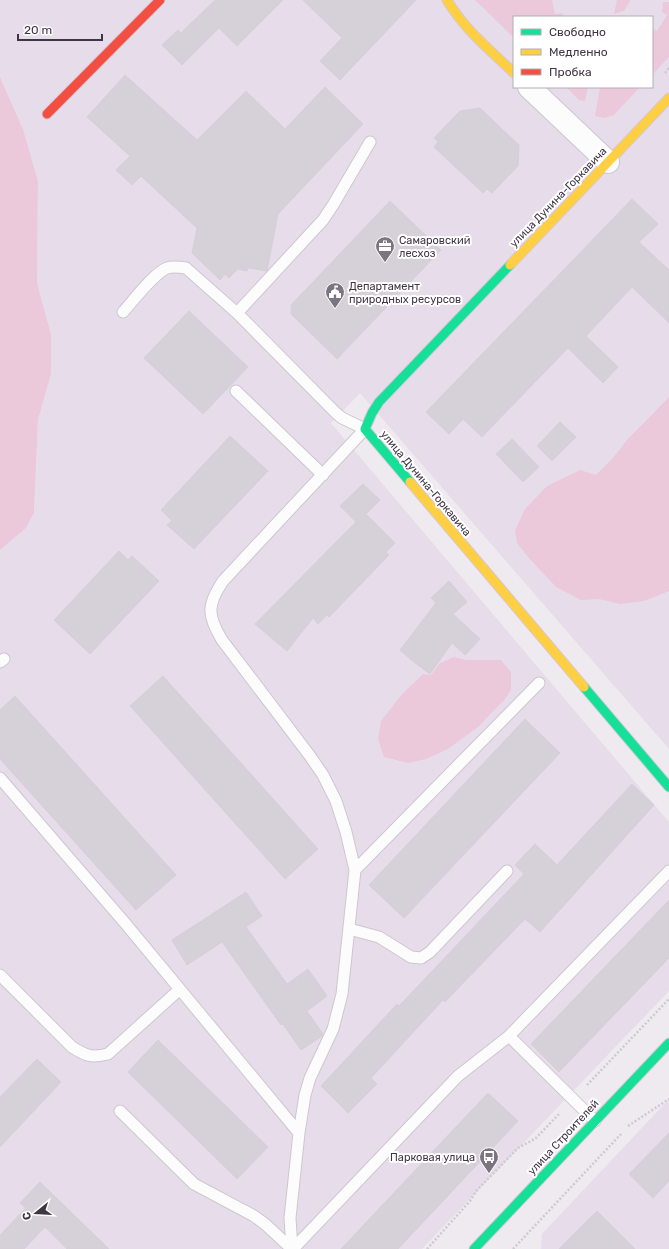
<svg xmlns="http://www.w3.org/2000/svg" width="669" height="1249" viewBox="0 0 669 1249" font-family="Rubik,sans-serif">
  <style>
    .residential { fill: #e7ddea; fill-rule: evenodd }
    .green { fill: #ebc9db }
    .building { fill: #d6d0d8; stroke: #d6cfd8 }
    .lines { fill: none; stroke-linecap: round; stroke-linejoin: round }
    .lane-casing { stroke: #cdc6ce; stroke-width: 13 }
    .street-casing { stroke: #cdc6ce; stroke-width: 24 }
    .fast-casing { stroke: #d5c8d8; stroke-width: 11 }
    .slow-casing { stroke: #d5c8d8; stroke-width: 11 }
    .jam-casing { stroke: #d5c8d8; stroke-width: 11 }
    .path { stroke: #cecad1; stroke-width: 2.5; stroke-dasharray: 2 2; stroke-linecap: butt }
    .lane { stroke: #fdfcfd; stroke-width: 11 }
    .street { stroke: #fdfcfd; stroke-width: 22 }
    .fast { stroke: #16e098; stroke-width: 9 }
    .slow { stroke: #ffcf43; stroke-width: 9 }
    .jam { stroke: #f24e42; stroke-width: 9 }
    .labels { text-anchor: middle; stroke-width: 4; stroke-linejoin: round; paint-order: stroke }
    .street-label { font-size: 11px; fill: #403546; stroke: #fff }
    .poi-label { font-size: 11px; fill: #403546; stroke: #fff; text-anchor: start }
  </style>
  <rect width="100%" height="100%" fill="#efe9f0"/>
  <!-- residential -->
  <path class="residential" d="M0 0H669V749L360 393 331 423 669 822V991L422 1249H0V550L26 528 34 513 38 420 51 374V334L37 283 38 181 23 129 0 77ZM514 17H652V87H514Z
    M669 1099V1249H541L542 1234Z"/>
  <!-- green -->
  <path class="green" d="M475 0H552L555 14 562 13 564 17H514V38Z
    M617 0H630V1L624 11 614 14Z
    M663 2H669V57L652 75V28L657 31 667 15 662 12Z
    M0 77 23 129 38 181 37 283 51 334V374L38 420 34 513 26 528 0 550Z
    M566 87H588L585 101 579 100Z
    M600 87H640L614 115 605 118 595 116Z
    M669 397V591L644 601 620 604 599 599 581 600 556 587 528 557 517 543 515 530 525 509 547 486 580 470 596 475 612 459 627 440Z
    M454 657 466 660H501L511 672V690L505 699 478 727 448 749 426 759 408 763 384 757 378 739 381 721 402 694 423 674 431 675 440 663Z"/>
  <!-- building -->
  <path class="building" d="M215 0H283L237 46 219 28 182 65 162 45 178 30 181 33Z
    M303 0H416L340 80 320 61 342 38Z
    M125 75 197 140 246 91 285 129 325 87 363 124 278 214 267 271 248 268 247 271 238 269 229 278 225 274 220 280 192 253 197 228 141 176 132 185 116 170 130 156 87 117Z
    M480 108 519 145 518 166 492 193 487 189 483 193 434 147 438 142 434 138 460 111Z
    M632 199 658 224 639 242 669 270V323L632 287 586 336 618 367 603 383 568 348 482 437 463 419 449 434 426 412Z
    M390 201 441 250 337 359 291 314V305Z
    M189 311 248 367 203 414 144 358Z
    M560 422 576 437 552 461 537 446Z
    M230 436 268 471 194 549 167 525 172 521 161 510Z
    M512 439 539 467 523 482 496 454Z
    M363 484 380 500 366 514 395 543 386 552 389 555 329 617 327 615 318 624 313 618 287 651 255 624 356 522 340 506Z
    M119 551 128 560 132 556 159 581 90 654 54 620Z
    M449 581 467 602 453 614 480 639 465 655 452 643 430 674 415 663 400 650 436 603 431 598Z
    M163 676 318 849 285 879 130 706Z
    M15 696 176 875 136 910 0 759V710Z
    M525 719 560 753 404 918 369 885Z
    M632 784 654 805 540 932 525 919 445 1002 443 1000 371 1078 377 1084 348 1113 321 1086 397 1004 399 1006 524 874 515 865 535 844 557 865Z
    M246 892 262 916 246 927 287 984 308 969 327 996 307 1011 323 1034 322 1036 301 1050 283 1024 281 1025 222 942 187 965 172 940Z
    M669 900V958L559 1072 531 1044Z
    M158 1040 268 1147 237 1179 128 1072Z
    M37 1059 61 1082 0 1147V1097Z
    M488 1093 518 1121 398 1249H341Z
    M669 1133V1181L653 1198 629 1174Z
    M40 1182 109 1249H67L45 1227 24 1249H0V1235L26 1208 20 1203Z
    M597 1211 635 1249H559Z"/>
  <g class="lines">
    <!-- lane casing -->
    <g class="lane-casing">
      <path id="lane" d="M123 312C133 301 154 273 167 268 173 266 180 267 186 268L237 313 336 413 342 418 365 429 223 581C207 605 207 615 222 640L310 756 323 775 336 801 346 832 355 870 342 994 333 1029 310 1078 305 1095 299 1133 290 1218 292 1249
        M237 313 323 220 333 205 370 142
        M236 391 323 475
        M0 662 4 659
        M0 778 125 923 299 1133
        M355 870 539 683
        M349 929 379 937 411 957 421 958 430 952 507 871
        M0 975 72 1047C86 1056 92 1058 108 1054L179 990
        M509 1036 595 1121
        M120 1111 194 1184 254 1216 265 1224 292 1249
        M293 1249 458 1076 509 1036 669 871"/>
    </g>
    <!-- street casing -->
    <g class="street-casing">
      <path id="street" d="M529 87 608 162"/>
    </g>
    <!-- fast casing -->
    <g class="fast-casing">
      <path id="fast" d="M410 482 365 429 372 413 379 402 510 265
        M584 687 669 787
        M474 1249 669 1043"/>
    </g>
    <!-- slow casing -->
    <g class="slow-casing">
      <path id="slow" d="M447 0C464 29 490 50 514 73
        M510 265 669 98
        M410 482 584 687"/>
    </g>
    <!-- jam casing -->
    <g class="jam-casing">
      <path id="jam" d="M47 114 160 0"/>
    </g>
    <!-- path -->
    <path class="path" d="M665 73 669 68
      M587 1085 669 999
      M628 1126 669 1099
      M427 1249 470 1201 477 1190 518 1148 536 1138 560 1113
      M513 1249 621 1134"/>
    <!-- lane -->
    <use href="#lane" class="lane"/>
    <!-- street -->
    <use href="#street" class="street"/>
    <!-- fast -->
    <use href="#fast" class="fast"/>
    <!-- slow -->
    <use href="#slow" class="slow"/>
    <!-- jam -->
    <use href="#jam" class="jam"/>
  </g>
  <!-- icons -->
  <defs>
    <g id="office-pin" transform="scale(1)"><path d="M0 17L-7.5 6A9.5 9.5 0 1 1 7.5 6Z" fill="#7d7482" stroke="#fff"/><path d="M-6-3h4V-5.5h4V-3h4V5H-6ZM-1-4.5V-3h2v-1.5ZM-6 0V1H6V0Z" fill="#fff"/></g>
    <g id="civic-pin" transform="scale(1)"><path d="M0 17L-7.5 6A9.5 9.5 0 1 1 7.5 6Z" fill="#7d7482" stroke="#fff"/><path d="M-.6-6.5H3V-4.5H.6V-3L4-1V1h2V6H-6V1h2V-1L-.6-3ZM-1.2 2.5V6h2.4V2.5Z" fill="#fff"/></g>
    <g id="bus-pin" transform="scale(1)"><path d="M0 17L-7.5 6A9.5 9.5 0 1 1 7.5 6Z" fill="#7d7482" stroke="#fff"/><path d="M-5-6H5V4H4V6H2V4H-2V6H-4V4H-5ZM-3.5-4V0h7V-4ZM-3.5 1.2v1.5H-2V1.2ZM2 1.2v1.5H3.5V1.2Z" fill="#fff"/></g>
  </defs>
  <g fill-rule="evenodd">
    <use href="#office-pin" x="385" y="246"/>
    <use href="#civic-pin" x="335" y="292"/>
    <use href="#bus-pin" x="489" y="1157"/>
  </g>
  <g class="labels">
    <!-- street labels -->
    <g class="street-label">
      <text transform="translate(558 197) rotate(-46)" y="4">улица Дунина-Горкавича</text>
      <text transform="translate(426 483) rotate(50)" y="4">улица Дунина-Горкавича</text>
      <text transform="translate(563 1137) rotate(-47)" y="4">улица Строителей</text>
    </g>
    <!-- poi labels -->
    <g class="poi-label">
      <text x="399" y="244">Самаровский<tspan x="399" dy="13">лесхоз</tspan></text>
      <text x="349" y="290">Департамент<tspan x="349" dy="13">природных ресурсов</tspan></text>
      <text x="475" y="1161" text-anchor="end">Парковая улица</text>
    </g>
  </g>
  <!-- legend -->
  <rect x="513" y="16" width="140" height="72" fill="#ffffff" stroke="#b3aeb5"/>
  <rect x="521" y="29" width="20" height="6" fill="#16e098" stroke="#b3aeb5"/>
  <text x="549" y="36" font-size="12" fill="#403546">Свободно</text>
  <rect x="521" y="49" width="20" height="6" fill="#ffcf43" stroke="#b3aeb5"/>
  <text x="549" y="56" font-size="12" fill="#403546">Медленно</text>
  <rect x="521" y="69" width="20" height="6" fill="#f24e42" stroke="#b3aeb5"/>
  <text x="549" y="76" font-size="12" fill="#403546">Пробка</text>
  <!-- north arrow -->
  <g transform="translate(36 1213) rotate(252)" stroke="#ffffff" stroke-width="3" paint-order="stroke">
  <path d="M0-3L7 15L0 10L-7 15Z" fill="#403546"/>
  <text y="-6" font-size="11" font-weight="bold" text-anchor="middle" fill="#403546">С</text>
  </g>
  <!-- scale -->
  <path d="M18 34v6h84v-6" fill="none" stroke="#403546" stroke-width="2"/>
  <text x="24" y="34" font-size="12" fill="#403546" stroke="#ffffff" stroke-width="3" paint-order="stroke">20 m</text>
</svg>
